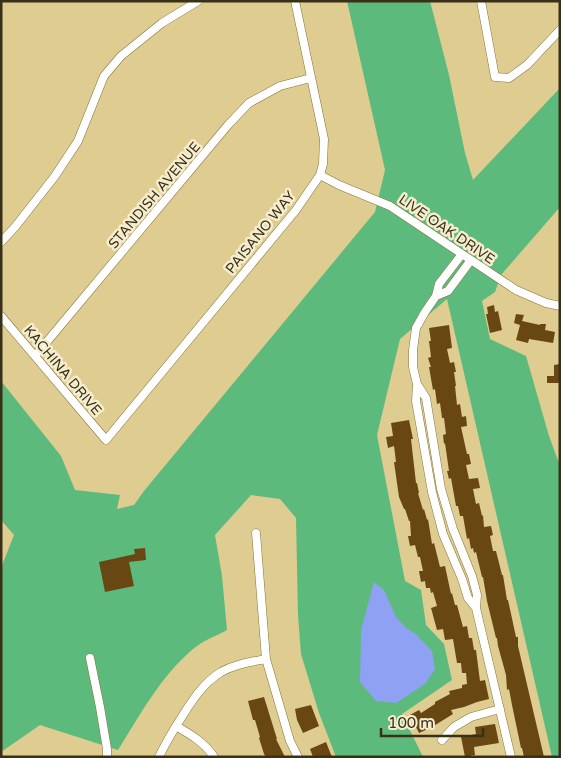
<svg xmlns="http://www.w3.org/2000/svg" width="561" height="758" viewBox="0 0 561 758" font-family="'Varela Round',sans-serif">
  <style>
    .green { fill: #5cbb7c }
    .water { fill: #8ea1f2 }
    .building { fill: #694713 }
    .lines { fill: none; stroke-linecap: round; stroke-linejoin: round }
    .street-casing { stroke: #86743a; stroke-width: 9 }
    .street { stroke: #fff; stroke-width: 8 }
    .labels { text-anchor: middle; stroke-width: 5; stroke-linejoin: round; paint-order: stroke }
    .street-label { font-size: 14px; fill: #383118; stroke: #f6edcf }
  </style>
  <rect width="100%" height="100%" fill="#decc90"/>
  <!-- green -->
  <path class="green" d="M347 1H430L449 75 465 153 473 180 560 88V207L501 275 495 292 482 301 490 339 526 356 549 436 560 466V757H552L447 299 400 339 377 435 405 581 421 590 426 625 444 644 452 680 402 714 423 757H336L319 713 301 654 298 615 296 518 280 499 251 495 215 535 222 576 227 630C216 636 202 641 193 649 161 676 140 715 118 750L40 725 1 752V568L14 535 1 520V381L61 456 75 490 120 495 117 509 134 505 144 491 375 212 385 170Z"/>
  <!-- water -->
  <path class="water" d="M374 582 384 590 396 617 406 628 416 634 432 651 435 669 425 684 396 703 376 701 360 682 361 630Z"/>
  <!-- building -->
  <path class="building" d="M494 305 495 312 498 311 502 330 490 333 486 314H488L487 307Z
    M516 314 524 315 522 321 540 325V324H546L545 330 555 332 553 343 529 339 528 343 516 340 520 325 514 323Z
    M449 325 452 348 447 349 450 363 454 362 456 372H454L456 386H455L457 405 460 404 462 417 466 416 467 426 461 427 467 454H469L471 464 466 465 469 479 478 478 480 488 473 489 476 504 479 503 482 516 483 515 484 527 491 526 493 535 490 536 493 551H496L502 575H503L507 600H508L516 637H518V646L544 757H524L522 748H521L512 705 509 689 507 690 506 675 498 646 497 638H496L487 601 483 577H482L476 552 474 553 473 548 471 549 469 538 467 539 463 516H460L458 506H456L451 478 449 479 447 471H449L445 443 444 444 443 435 446 434 444 418H442L440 403 437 404 435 389 433 390 429 367H431L428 358 431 357 429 341H431L429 328Z
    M560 364V383H547V376H554V365Z
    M409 420 413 439H411L416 483H417L419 493H418L423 510 424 509 427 520 428 519 432 544 434 543 440 567 445 566 451 594 452 593 455 605H457L463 627 467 626 469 638H472L474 650H476L480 681 485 680 489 699 477 702 464 707 451 710 453 714 432 727 419 733 410 715 419 710 421 713 435 704V702L450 694 449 691 462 688V685L467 684 466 673H462L461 663H457L453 639 445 640 443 629 437 630 431 608 437 606 433 592 431 593 430 588H426L425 581 421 582 419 571H423L420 557H418L415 545 410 546 408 536H411L410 521H409L405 509H404L399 497 394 462H396L394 446 388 448 386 437 393 436 391 423Z
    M145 548 146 560 129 562 134 586 105 592 99 562 135 554 134 549Z
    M264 697 277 739H276L285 757H266L264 754 259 738 260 737 255 720H253L248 701Z
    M311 705 319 726 303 733 297 720 295 709Z
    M495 724 499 743 474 747 475 755 465 757 461 737 476 734 475 727Z
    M326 742 332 757H313L310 749Z"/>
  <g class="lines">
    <!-- street casing -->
    <g class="street-casing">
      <path id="street" d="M481 1 495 77 509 78 527 65 560 30
        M320 175 339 185 390 206 516 290 546 303 560 306
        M1 242 15 227 55 176 78 141 104 76 121 56 162 23 198 1
        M462 254 439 284 436 296 448 291 471 260
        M436 296 425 312 416 328 413 350V367L417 384 426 398 441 489 453 529 472 576 477 595 476 608 511 757
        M1 316 106 440 296 210 320 175 323 164 324 139 295 1
        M35 356 228 125 249 103 280 86 311 78
        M417 385 416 401 432 492 443 534 462 579 468 598 476 608
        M256 533 266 659 290 741 298 757
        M90 658 100 707 107 749V757
        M176 726C190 734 205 743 214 757
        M442 740 454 727 471 717 500 709
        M159 757C164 746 170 736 176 726 189 706 200 685 221 672 235 664 251 662 266 659"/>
    </g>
    <!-- street -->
    <use href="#street" class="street"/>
  </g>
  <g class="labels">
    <!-- street labels -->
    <g class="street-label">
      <text transform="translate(154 195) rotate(-50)" y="5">STANDISH AVENUE</text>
      <text transform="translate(447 229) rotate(34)" y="5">LIVE OAK DRIVE</text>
      <text transform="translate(260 232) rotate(-51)" y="5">PAISANO WAY</text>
      <text transform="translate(63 370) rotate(50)" y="5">KACHINA DRIVE</text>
    </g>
  </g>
  <!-- border -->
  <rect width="561" height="758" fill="none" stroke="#383118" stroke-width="5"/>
  <!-- scale -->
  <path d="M381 728v8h102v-8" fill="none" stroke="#383118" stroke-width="2.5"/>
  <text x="388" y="728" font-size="15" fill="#383118" stroke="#f6edcf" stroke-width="4" paint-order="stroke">100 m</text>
</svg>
